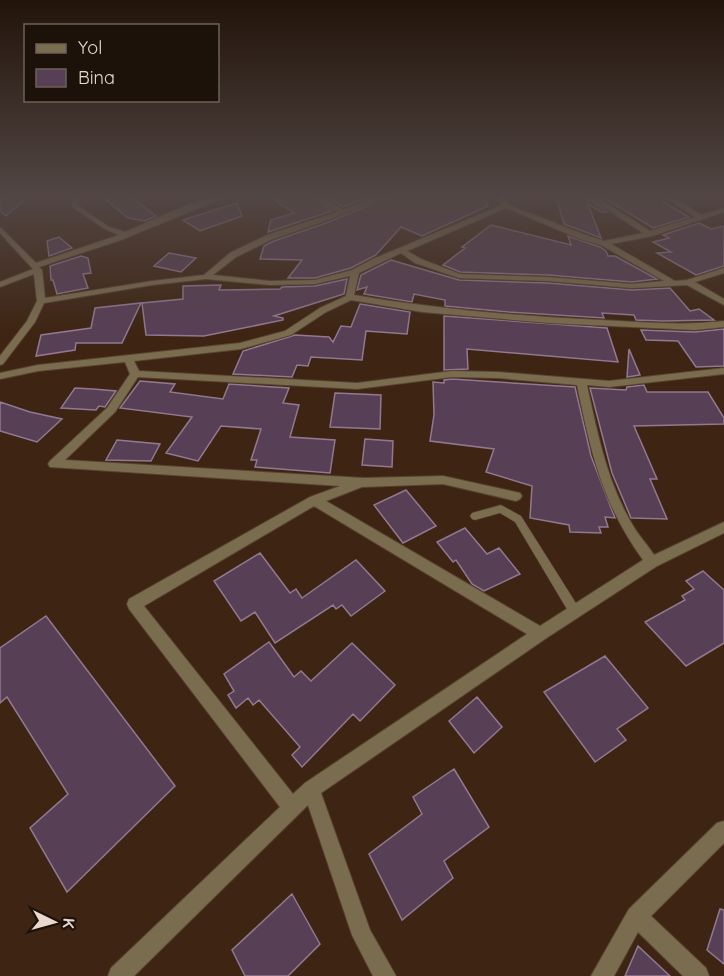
<svg xmlns="http://www.w3.org/2000/svg" width="724" height="976" viewBox="0 0 724 976" font-family="Quicksand,sans-serif">
  <style>
    .building { fill: #573f55; stroke: #927890; stroke-width: 1.5 }
    .lines { fill: none; stroke-linecap: round; stroke-linejoin: round }
    .service-casing { stroke: #594231; stroke-width: 1 }
    .minor-casing { stroke: #594231; stroke-width: 2 }
    .service { fill: #7a6c4e; fill-rule: evenodd }
    .minor { fill: #7a6c4e; fill-rule: evenodd }
  </style>
  <rect width="100%" height="100%" fill="#3e2513"/>
  <!-- building -->
  <path class="building" d="M7 194H31L6 216 0 211V200Z
    M99 194H127L156 216 145 221 128 218Z
    M266 194H308L332 211 268 232 271 220 294 213Z
    M323 194H377L343 207Z
    M395 194H483L488 206 422 236 401 227 376 255 351 268 315 278H288L302 260 260 259 264 246 274 241 326 223Z
    M555 194H582L607 212H601L588 204 601 238 564 224Z
    M597 194H650L689 217 653 228Z
    M237 203 242 216 200 231 183 220Z
    M699 223 711 229 724 226V266L696 275 657 253 671 252 653 242 669 238 663 235Z
    M491 225 571 245 568 236 600 247 606 251 608 256H615L657 279 632 282 548 275 460 272 443 265 465 248 462 247Z
    M59 237 72 248 49 256 47 241Z
    M169 253 196 258 181 272 154 266Z
    M81 256 88 258 91 273 83 274 88 288 57 294 53 280H51L50 266Z
    M391 260 459 280 548 283 632 290 670 288 690 311 699 309 714 320 663 321 636 320 634 315 602 313 604 318 508 312 445 306V300L414 294 412 302 364 294 367 287 357 290 361 275Z
    M347 279 344 294 274 316 283 318V320L204 336 146 335 142 303 183 299V286L221 285 219 290 280 289 282 287 315 286Z
    M141 303 122 343H76L75 350 36 356 41 335 91 328 95 308Z
    M360 304 410 312 407 334 366 331 362 360 311 357 308 366 297 365 292 377 233 374 243 351 295 335 329 337 333 342 341 326 351 327Z
    M444 316 607 328 618 362 467 349 468 369 444 370Z
    M724 329V366L696 367 678 341 646 340 641 330 695 332Z
    M629 349 640 375 627 377Z
    M452 379 575 387 591 456 615 518 605 517 608 527H599L601 533 570 532 569 525 530 518 532 486 486 472 494 449 430 441 434 415 433 382 444 383V380Z
    M140 381 175 384 170 392 223 399 229 384 289 388 283 403 299 405 290 437 335 440 330 473 255 467 257 460H251L261 429 221 426 198 461 166 453 192 417 120 408Z
    M644 385 647 392H708L724 418V424L634 426 657 479H650L667 519 631 518 612 473 590 388 626 390 627 387Z
    M75 388 93 389 116 391 105 407 99 406 96 410 61 408Z
    M335 393 381 395 380 429 330 427Z
    M0 402 30 412 62 419 37 442 0 431Z
    M365 439 393 441 392 467 362 465Z
    M117 440 160 444 151 461 106 460Z
    M406 490 436 526 403 543 374 505Z
    M465 528 487 554 499 548 520 574 484 591 472 584 456 560 453 562 437 542Z
    M260 553 290 593 296 589 302 598 356 560 385 591 351 616 342 605 336 609 333 605 275 643 255 612 241 621 214 581Z
    M703 571 724 590V643L686 666 645 622 685 600 682 596 694 589 686 581Z
    M46 616 175 786 67 892 30 828 68 794 7 697 0 703V648Z
    M269 642 294 677 301 671 311 681 352 643 395 685 360 721 353 714 302 767 292 755 300 747 259 700 253 705 248 698 236 708 228 695 234 691 224 674Z
    M605 656 648 708 617 729 626 740 595 762 544 692Z
    M477 697 502 727 474 753 449 721Z
    M454 769 489 827 444 861 453 878 402 920 369 854 422 814 413 797Z
    M292 894 320 944 288 976H245L232 950Z
    M720 909 724 910V964L707 950Z
    M638 946 670 976H625Z"/>
  <g class="lines">
    <!-- service casing -->
    <g class="service-casing">
      <path id="service" d="M501 505 521 516 579 608 580 612 579 616 575 617 571 616 515 522 500 513 475 520 472 519 470 516 472 513Z"/>
    </g>
    <!-- minor casing -->
    <g class="minor-casing">
      <path id="minor" d="M74 194H80L77 205 109 227 125 232C155 220 202 194 233 194L121 240 39 267 42 270 45 298 152 281 204 275 230 253 267 235 337 212 310 194H318L343 210 384 194H393L325 221 273 239 236 257 213 275 270 281 315 280 352 270 373 259 502 205 498 194H504L509 205 586 235 604 241 643 233 584 194H592L650 231 695 217 660 194H668L701 215 724 208V212L652 236 611 244 675 281 687 280 724 268V273L695 282 724 299V305L687 285 632 288 548 281 459 278 415 263 401 253 359 273 354 295C436 309 518 316 601 320 642 322 683 326 724 321V327L695 330 549 323 422 312 351 300 326 312 291 335 241 349 134 361 139 371 357 383 452 371 498 372 609 381 724 368V374L609 387 587 385C597 432 607 482 632 524 638 535 647 544 654 555L724 522V533L657 566 545 639 321 793 370 930 396 976H373L352 935 308 805 134 976H108L111 968 280 807 129 609 127 604 129 599 310 497 340 486 50 467 48 464 50 461 107 408 130 374 125 362 38 371 0 379V373L38 365 240 343 285 331 320 308 346 296 350 276 315 284 270 285 206 279 152 285 44 303 35 322 3 364 0 365V356L27 321 37 301 34 274 0 287V282L33 269 0 233V227L36 263 119 235 105 229 72 207ZM506 208 580 239 601 245 664 281 632 284 548 277 460 274 421 259 407 251ZM138 377 357 389 452 377 498 378 577 385C591 453 602 503 643 560L540 626 326 501 362 487 443 484 516 501 520 499 522 496 520 493 443 476 364 478 65 460 115 412ZM314 506 527 634 305 783 293 794 144 606Z
        M724 821V843L651 916 706 968 709 976H683L638 932 614 976H591L629 909 717 823Z"/>
    </g>
    <!-- service -->
    <use href="#service" class="service"/>
    <!-- minor -->
    <use href="#minor" class="minor"/>
  </g>
  <!-- sky -->
  <linearGradient id="sky" x2="0" y2="1"><stop stop-color="#22140a"/><stop offset="0.59" stop-color="#524644"/><stop offset="1" stop-color="#524644" stop-opacity="0"/></linearGradient>
  <rect width="724" height="331" fill="url(#sky)"/>
  <!-- legend -->
  <rect x="24" y="24" width="195" height="78" fill="#1c1209" stroke="#6e6157" stroke-width="1.5"/>
  <rect x="36" y="44" width="30" height="9" fill="#7a6c4e" stroke="#6e6157" stroke-width="1.5"/>
  <text x="78" y="54" font-size="18" fill="#e8d8cd">Yol</text>
  <rect x="36" y="69" width="30" height="18" fill="#573f55" stroke="#6e6157" stroke-width="1.5"/>
  <text x="78" y="84" font-size="18" fill="#e8d8cd">Bina</text>
  <!-- north arrow -->
  <g transform="translate(54 922) rotate(95)" stroke="#1c1209" stroke-width="4.5" paint-order="stroke">
  <path d="M0-4.5L10 22L0 15L-10 22Z" fill="#e8d8cd"/>
  <text y="-9" font-size="16" font-weight="bold" text-anchor="middle" fill="#e8d8cd">K</text>
  </g>
</svg>
